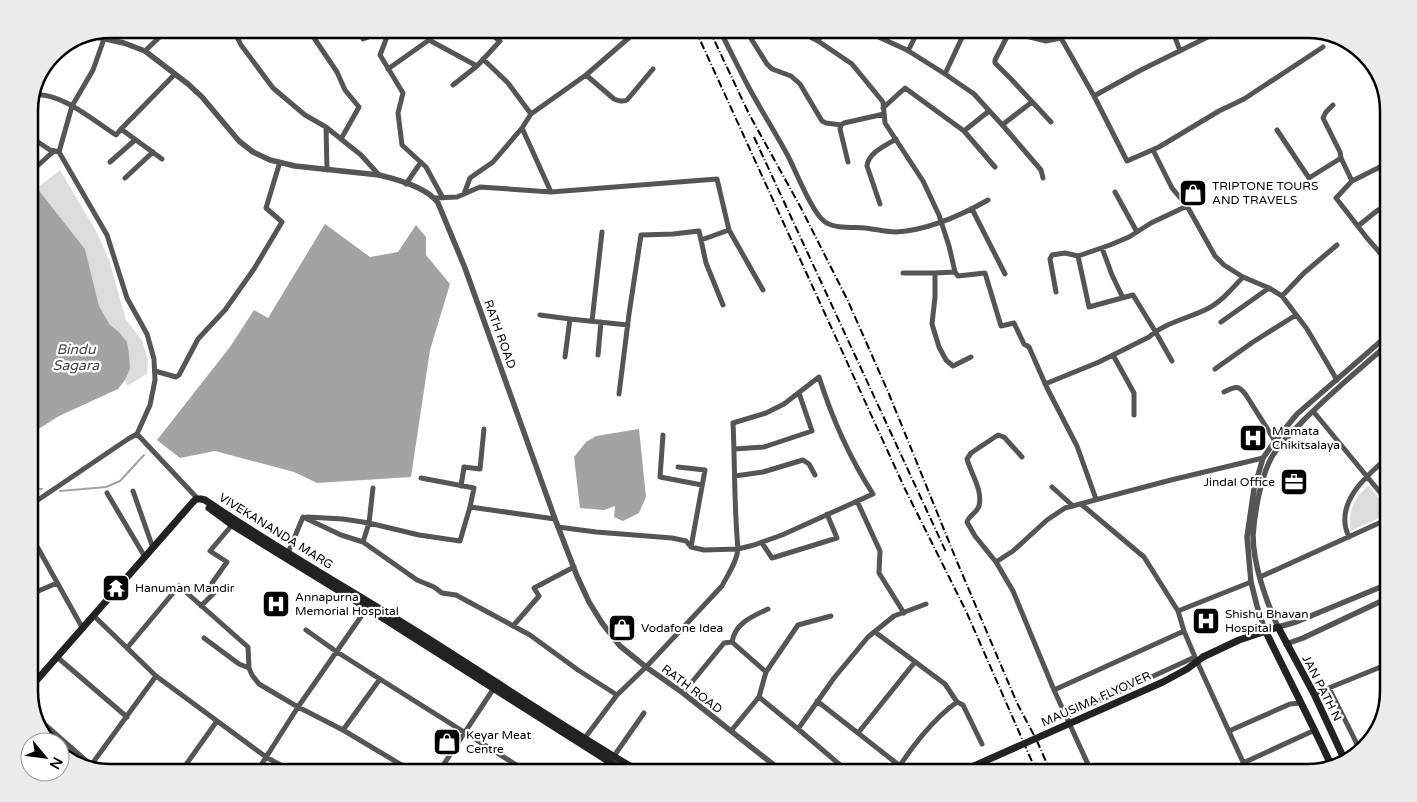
<svg xmlns="http://www.w3.org/2000/svg" width="1417" height="802" viewBox="0 0 1417 802" font-family="'Varela Round',sans-serif">
  <style>
    .green { fill: #dcdcdc }
    .water { fill: #a3a3a3 }
    .lines { fill: none; stroke-linecap: round; stroke-linejoin: round }
    .stream { stroke: #a3a3a3; stroke-width: 2 }
    .minor { stroke: #555; stroke-width: 5 }
    .tertiary { stroke: #555; stroke-width: 5.5 }
    .secondary { stroke: #222; stroke-width: 7 }
    .rail { stroke: #000; stroke-width: 2; stroke-dasharray: 8 2.5 1 2.5; stroke-linecap: butt }
    .secondary-bridge { stroke: #222; stroke-width: 7 }
    .labels { text-anchor: middle; stroke-width: 4.5; stroke-linejoin: round; paint-order: stroke }
    .poi-label { font-size: 12px; fill: #000; stroke: #fff; text-anchor: start }
    .street-label { font-size: 12px; fill: #000; stroke: #fff }
    .water-label { font-size: 14px; font-style: italic; fill: #444; stroke: #fff }
    .rim { fill: none; stroke: #000; stroke-width: 2.5 }
  </style>
  <rect width="100%" height="100%" fill="#fff"/>
  <!-- green -->
  <path class="green" d="M60 170 96 231 109 260 126 320 142 340 148 360 147 374 127 386 125 380 130 369 119 332 110 325 99 306 85 249 37 188Z
    M1369 486 1388 511V514L1351 531C1347 514 1354 496 1369 486Z"/>
  <!-- water -->
  <path class="water" d="M29 181 37 188 85 249 99 306 110 325 119 332 127 342 129 354 130 369 125 380 118 389 59 416 29 435Z
    M325 224 370 257 398 252 416 225 426 237V255L450 284 430 350 411 477 317 483 294 472 215 451 180 458 157 440 230 347 254 310 268 318Z
    M639 429 646 497 639 513 623 521 614 517 615 506 604 510 580 508 574 457 586 442 596 436Z"/>
  <g class="lines">
    <!-- stream -->
    <path class="stream" d="M29 489H42
      M60 491 106 487 120 481 144 455"/>
    <!-- minor -->
    <path class="minor" d="M233 29 241 45 273 88 305 115 326 127 327 170
      M309 29 310 32 337 72 345 90 359 107 341 139
      M390 29 380 55 403 93 398 113 402 145 426 167 443 198
      M719 29C729 48 738 67 748 86 761 110 775 132 788 156 796 171 812 213 825 222 836 229 853 227 865 228 875 229 886 232 896 232 929 230 960 216 988 200
      M745 29 767 64 772 69 791 76 800 84 822 121 826 123 841 125
      M795 29 818 41 852 64 883 102 885 123 923 181 939 215 949 246 955 272 958 276 985 273 1001 326 1014 323 1024 344 1029 347 1047 388 1077 446 1096 499
      M861 29 907 50 945 74 966 29
      M1011 29 995 60V63L1011 79 1051 122
      M1053 29 1046 41 1061 38 1086 29
      M1172 29 1180 51
      M1009 32 1046 41
      M1061 38 1094 96 1141 70 1224 29
      M104 39 93 70 72 106 59 152 107 235 127 298 147 334 154 359 155 380 150 405 137 434 198 499
      M363 39 379 33 390 31
      M818 41 825 29
      M145 51 168 29
      M908 51 919 29
      M388 69 429 40 477 66
      M945 74 974 94 1005 128 1041 170 1043 178
      M586 75 614 99C619 101 622 102 627 100L653 69
      M453 85 477 66 500 41 484 29
      M33 95C60 91 94 121 116 135L121 129
      M1094 96 1127 161 1159 147 1219 111 1244 99 1323 47
      M1333 105 1326 112 1323 118 1340 152 1341 158
      M883 108 905 88 964 131 995 167
      M531 114 586 75 639 29
      M1002 125 1032 102
      M326 127 361 155 379 175
      M522 128 551 192
      M1277 130 1309 178 1341 158 1352 181
      M964 131 989 111
      M29 136 50 150 59 152
      M1153 150 1172 188 1187 206 1215 256 1224 265 1243 277 1269 288 1282 296 1307 329 1337 380
      M162 159 121 129 175 74
      M110 162 135 140
      M848 162 840 129 841 125 844 123 884 114
      M1388 163 1352 181 1336 198 1367 238 1388 262
      M29 166 35 168 54 151
      M125 178 153 152
      M406 184 421 162
      M1115 192 1137 232
      M464 194 470 178 493 162 522 128 531 114 508 83 483 59
      M435 198 457 197 480 187 551 192 717 179 729 230 701 240 699 231 673 234 641 235 629 314 619 394
      M880 204 867 166C868 153 885 146 896 139
      M972 209 1005 274
      M1358 226 1378 210
      M729 230 763 290
      M701 240 706 263 723 305
      M1102 248 1112 275 1123 298
      M955 272 935 273V297L932 324 939 347 946 360 953 366 971 357
      M903 273H935
      M1056 292 1050 259 1052 255 1065 253 1078 256
      M1282 296 1304 273 1337 245
      M540 315 570 319
      M592 321 602 232
      M1221 322 1269 288
      M598 355 601 322
      M1113 355 1134 393V415
      M565 357 570 319 628 325
      M1172 361 1155 331 1133 295 1089 307 1078 256 1110 245 1129 237 1151 223 1187 206
      M1215 369 1253 342 1296 315
      M155 371 176 377 179 375 198 339 225 310 254 269 282 222 266 208 279 165 281 163
      M1045 384 1099 362 1149 337C1164 323 1186 319 1205 310 1220 303 1232 289 1243 277
      M1224 392C1235 387 1238 384 1246 395L1275 441 1279 442
      M1313 411 1388 502
      M663 435 660 477 702 485
      M734 449 764 447 812 431 799 393
      M678 467 705 470 691 547
      M735 476 763 472 803 460 809 464 815 475
      M421 478 474 488 470 507
      M461 486 464 467 480 469 484 429
      M1052 487 1073 506
      M133 491 153 548
      M107 493 145 557
      M857 501 880 551 879 573 904 613
      M1081 504 1144 557 1178 611 1184 631 1195 657 1248 773
      M29 506 128 439 137 434
      M307 517 343 519 369 523 419 535 460 541 470 507 555 519
      M558 527 596 532 672 538 686 541 691 547 704 550 738 549 754 545 782 535 873 494C849 457 832 418 819 377L784 404 766 413 733 423C735 465 734 507 738 549 737 562 728 574 722 586L646 667 617 695
      M29 532 83 629
      M1349 537C1333 504 1366 476 1388 457
      M363 542 369 523 373 488
      M762 543 772 558 837 538 827 514
      M288 553 303 517 341 535 363 542 417 580 434 587 442 593 456 595 530 635 578 670 617 695 584 739
      M996 562 975 536 967 522C969 515 977 513 979 506 983 490 971 474 967 459L971 453 998 435 1004 437 1022 457
      M1260 577 1388 519
      M29 595 57 583
      M201 606 216 591 212 583 227 562 210 551 232 525
      M1178 611 1251 582
      M94 616 156 676 266 757 295 773
      M513 626 539 596 534 588 574 567
      M306 630 337 652 529 773
      M875 632 945 684 957 702
      M204 638 239 664 249 668
      M732 642C735 623 753 616 768 609
      M127 648 179 586 248 647 249 668 252 675 259 684 298 707 343 730 415 773
      M57 657 127 717
      M766 672 798 625 831 616
      M1329 688 1360 750
      M1054 690 1184 631
      M683 693 724 643 732 642 766 672 759 697
      M1314 694 1388 664
      M817 701 909 773
      M35 716 91 765
      M1066 716 1195 657
      M798 729 846 770
      M343 730 380 679
      M731 731 759 697 798 729 834 678 868 637 894 616 926 604
      M1229 731 1290 704 1300 703
      M858 733 915 662
      M614 756 644 713
      M1243 763 1315 730
      M185 766 217 721
      M89 768 156 676
      M256 773 298 707 367 608
      M438 773 494 688
      M895 773C910 749 933 719 957 702L963 705 982 744
      M1092 773 1054 690 1013 591 996 562 1013 551 1047 520 1065 508 1171 480 1263 458"/>
    <!-- tertiary -->
    <path class="tertiary" d="M92 36 124 43 145 51 188 84 202 97 239 141 253 152 270 160 295 166 379 175C396 179 428 188 438 203L465 268 555 519 577 576 589 602 602 623 620 646 646 667 683 693 784 773
      M1388 344C1359 370 1328 395 1301 423 1291 433 1281 443 1273 455 1266 466 1262 481 1259 494 1256 508 1254 521 1253 535 1253 564 1266 601 1278 627L1296 622 1388 584
      M1265 630 1257 606 1251 582 1247 537 1254 489 1263 458 1275 441 1297 414 1388 335
      M1286 644 1303 638 1388 598"/>
    <!-- secondary -->
    <path class="secondary" d="M201 499 205 500C276 548 351 590 424 636 497 682 568 730 642 773
      M209 508 232 525 367 608 627 773
      M1265 630C1287 676 1311 721 1332 767
      M1203 657 1239 640 1278 627 1314 694 1346 763
      M29 689 193 502 196 499H201
      M958 773 967 769"/>
    <!-- rail -->
    <path class="rail" d="M695 29 905 489 966 611 1037 773
      M709 29 749 114 801 208 848 301 889 394 958 564 1017 703 1037 741 1051 773
      M754 137 946 552"/>
    <!-- secondary-bridge -->
    <path class="secondary-bridge" d="M967 769 1163 682 1187 669 1203 657"/>
  </g>
  <!-- icons -->
  <defs>
    <g id="shop-square" transform="scale(1.4375)"><rect x="-9" y="-9" width="18" height="18" rx="4" fill="#000" stroke="#fff"/><path d="M-5-2.5h2.3a2.7 3.5 0 0 1 5.4 0H5L5.5 6h-11ZM-1.5-2.5h3a1.5 2.3 0 0 0-3 0Z" fill="#fff"/></g>
    <g id="hospital-square" transform="scale(1.4375)"><rect x="-9" y="-9" width="18" height="18" rx="4" fill="#000" stroke="#fff"/><path d="M-5-5h3v3.5h4V-5h3V5h-3V1.5h-4V5h-3Z" fill="#fff"/></g>
    <g id="office-square" transform="scale(1.4375)"><rect x="-9" y="-9" width="18" height="18" rx="4" fill="#000" stroke="#fff"/><path d="M-6-3h4V-5.5h4V-3h4V5H-6ZM-1-4.5V-3h2v-1.5ZM-6 0V1H6V0Z" fill="#fff"/></g>
    <g id="temple-square" transform="scale(1.4375)"><rect x="-9" y="-9" width="18" height="18" rx="4" fill="#000" stroke="#fff"/><path d="M0-6L5-2H3V0L6.5 2.5H4V6H1.5V3h-3V6H-4V2.5H-6.5L-3 0V-2H-5Z" fill="#fff"/></g>
  </defs>
  <g fill-rule="evenodd">
    <use href="#shop-square" x="1193" y="193"/>
    <use href="#hospital-square" x="1253" y="438"/>
    <use href="#office-square" x="1294" y="482"/>
    <use href="#temple-square" x="116" y="588"/>
    <use href="#hospital-square" x="276" y="604"/>
    <use href="#hospital-square" x="1206" y="621"/>
    <use href="#shop-square" x="622" y="628"/>
    <use href="#shop-square" x="447" y="742"/>
  </g>
  <g class="labels">
    <!-- poi labels -->
    <g class="poi-label">
      <text x="1212" y="190">TRIPTONE TOURS<tspan x="1212" dy="14">AND TRAVELS</tspan></text>
      <text x="1272" y="435">Mamata<tspan x="1272" dy="14">Chikitsalaya</tspan></text>
      <text x="1275" y="486" text-anchor="end">Jindal Office</text>
      <text x="135" y="592">Hanuman Mandir</text>
      <text x="295" y="601">Annapurna<tspan x="295" dy="14">Memorial Hospital</tspan></text>
      <text x="1225" y="618">Shishu Bhavan<tspan x="1225" dy="14">Hospital</tspan></text>
      <text x="641" y="632">Vodafone Idea</text>
      <text x="466" y="739">Keyar Meat<tspan x="466" dy="14">Centre</tspan></text>
    </g>
    <!-- street labels -->
    <g class="street-label">
      <text transform="translate(500 334) rotate(70)" y="4">RATH ROAD</text>
      <text transform="translate(276 531) rotate(32)" y="4">VIVEKANANDA MARG</text>
      <text transform="translate(1322 688) rotate(63)" y="4">JAN PATH N</text>
      <text transform="translate(692 689) rotate(37)" y="4">RATH ROAD</text>
      <text transform="translate(1096 699) rotate(-24)" y="4">MAUSIMA FLYOVER</text>
    </g>
    <!-- water labels -->
    <g class="water-label">
      <text x="76" y="354">Bindu<tspan x="76" dy="16">Sagara</tspan></text>
    </g>
  </g>
  <!-- crop -->
  <path d="M0 0H1417V802H0ZM111 38H1307A73 73 0 0 1 1380 111V691A73 73 0 0 1 1307 764H111A73 73 0 0 1 38 691V111A73 73 0 0 1 111 38Z" fill="#ebebeb" fill-rule="evenodd"/>
  <path class="rim" d="M111 38H1307A73 73 0 0 1 1380 111V691A73 73 0 0 1 1307 764H111A73 73 0 0 1 38 691V111A73 73 0 0 1 111 38Z"/>
  <!-- north arrow -->
  <g transform="translate(45 757) rotate(119)"><circle r="24" fill="#ffffff" stroke="#999999"/>
  <path d="M0-4L9 19L0 12L-9 19Z" fill="#000000"/>
  <text y="-8" font-size="14" font-weight="bold" text-anchor="middle" fill="#000000">N</text>
  </g>
</svg>
